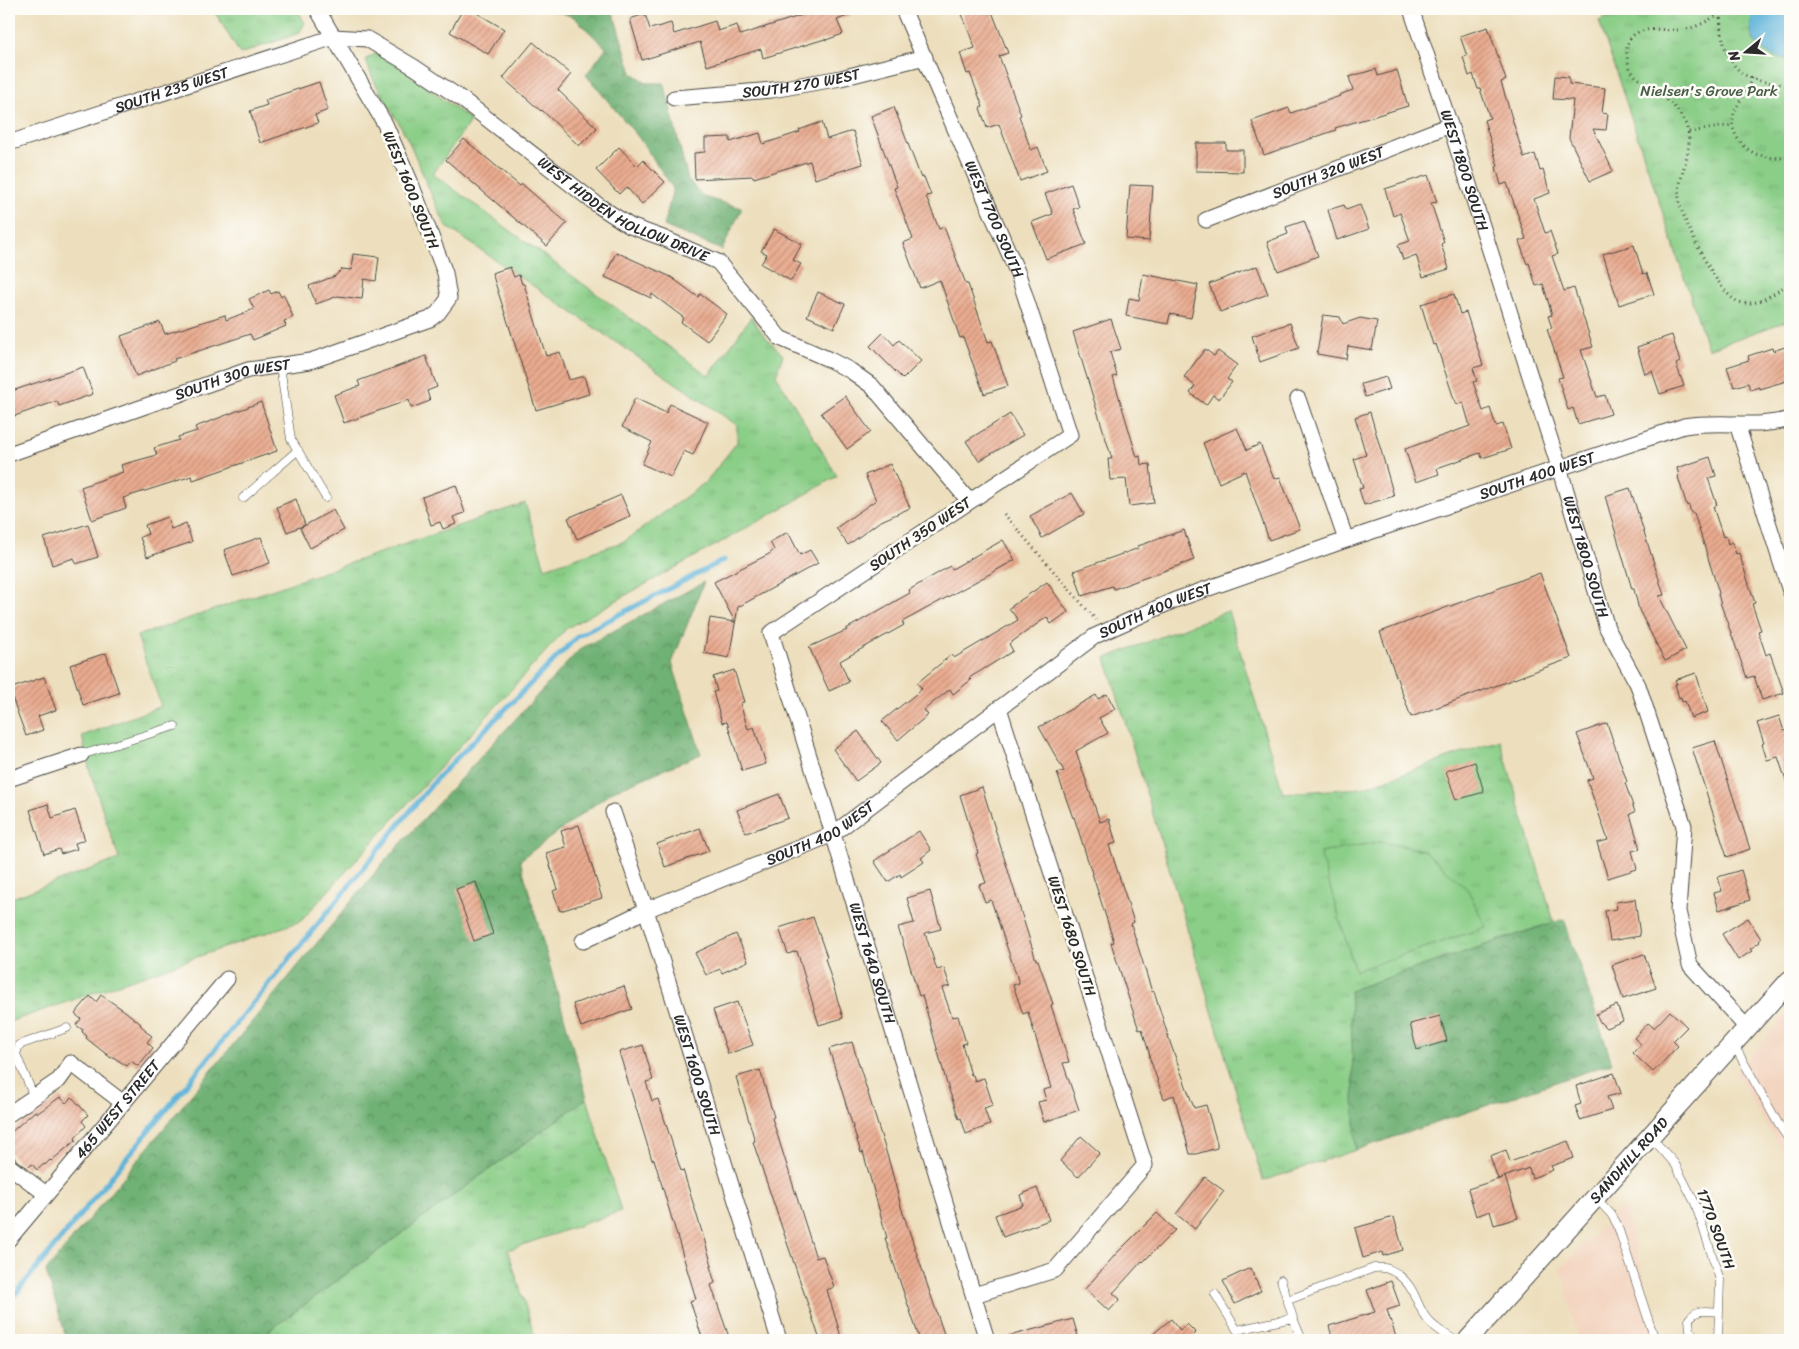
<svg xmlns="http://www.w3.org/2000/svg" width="1799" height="1349" viewBox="0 0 1799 1349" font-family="Sriracha,sans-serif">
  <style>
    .built { fill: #f3d4bf }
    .grass { fill: url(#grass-tufts); stroke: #5a7c59 }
    .forest { fill: url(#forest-crowns); stroke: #4d6e50 }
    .garden { fill: #8ace87; stroke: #5a7c59 }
    .water { fill: #5db3d9; stroke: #446f82 }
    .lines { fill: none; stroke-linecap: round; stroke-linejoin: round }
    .stream { stroke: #5db3d9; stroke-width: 5 }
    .building { fill: url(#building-hatch) }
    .service-casing { stroke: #484641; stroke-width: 9 }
    .minor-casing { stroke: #484641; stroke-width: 17 }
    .tertiary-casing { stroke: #484641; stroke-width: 21 }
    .path { stroke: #484641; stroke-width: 3; stroke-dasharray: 1 4; stroke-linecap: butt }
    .service { stroke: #fff; stroke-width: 8 }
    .minor { stroke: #fff; stroke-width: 15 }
    .tertiary { stroke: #fff; stroke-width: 19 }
    .labels { text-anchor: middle; stroke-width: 5; stroke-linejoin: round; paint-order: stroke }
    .street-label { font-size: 15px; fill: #2b2b2b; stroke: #fdfcf7 }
    .park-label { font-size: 15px; fill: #485c47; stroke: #fdfcf7 }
  </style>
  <defs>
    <pattern id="grass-tufts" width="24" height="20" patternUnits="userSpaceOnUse" patternTransform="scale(1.25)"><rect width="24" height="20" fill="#8ace87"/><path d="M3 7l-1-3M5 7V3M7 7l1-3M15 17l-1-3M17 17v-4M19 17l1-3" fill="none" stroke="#77b175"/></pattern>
    <pattern id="forest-crowns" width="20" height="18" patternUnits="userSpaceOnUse" patternTransform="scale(1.25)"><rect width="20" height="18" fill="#6fb174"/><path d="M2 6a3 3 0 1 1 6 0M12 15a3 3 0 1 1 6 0" fill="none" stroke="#5b905f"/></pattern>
    <pattern id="building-hatch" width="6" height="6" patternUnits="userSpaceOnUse" patternTransform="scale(1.25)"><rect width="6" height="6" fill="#eaac90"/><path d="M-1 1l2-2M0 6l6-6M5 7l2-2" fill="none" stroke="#be8c76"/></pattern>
  </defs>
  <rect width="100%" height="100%" fill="#fdfcf7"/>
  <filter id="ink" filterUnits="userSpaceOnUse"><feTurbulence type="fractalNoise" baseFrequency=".02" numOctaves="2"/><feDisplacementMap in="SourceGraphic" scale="10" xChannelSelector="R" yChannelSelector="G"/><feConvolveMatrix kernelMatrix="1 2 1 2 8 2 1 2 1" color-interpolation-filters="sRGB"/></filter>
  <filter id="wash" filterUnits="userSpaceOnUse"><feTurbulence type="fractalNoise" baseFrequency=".0096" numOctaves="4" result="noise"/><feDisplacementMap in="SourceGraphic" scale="20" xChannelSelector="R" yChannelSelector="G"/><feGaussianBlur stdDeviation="1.12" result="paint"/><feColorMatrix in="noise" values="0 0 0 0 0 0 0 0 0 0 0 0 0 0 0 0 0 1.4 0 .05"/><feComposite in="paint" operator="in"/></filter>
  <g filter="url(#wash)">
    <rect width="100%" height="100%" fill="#eddfbd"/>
    <!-- built -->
    <path class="built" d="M1790 1009V1176L1782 1151 1736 1074Z
      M1623 1205 1662 1340H1578L1561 1268Z"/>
    <!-- grass -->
    <path class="grass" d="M213 9H297L305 23 299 33 240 54Z
      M1623 9H1790V320L1708 349 1599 21Z
      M379 52 471 120 433 174 709 376 751 317 763 334 783 355 776 375 837 476 793 502 567 628 301 921 9 1022V899L119 859 90 772 82 736 161 706 137 636 525 503 545 568 625 541 706 482 737 442V425L447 227C431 198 421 167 407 138 394 111 373 88 366 59Z
      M1228 611 1283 793 1362 788 1500 740 1554 922 1351 990 1356 1150 1263 1181 1106 658Z
      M587 1098 621 1211 508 1250 536 1340H256Z"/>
    <!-- forest -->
    <path class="forest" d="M550 9H612L632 73 648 83H664L688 180 703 197 742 208 722 250 664 226 673 188 639 138 586 75 606 48 574 17Z
      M704 582 672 663 701 754 613 791 520 860 587 1098 256 1340H67L46 1271 383 863 580 649Z
      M1564 919 1612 1063 1356 1150 1350 990Z"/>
    <!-- garden -->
    <path class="garden" d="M1378 842 1424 850 1468 890 1486 927 1355 971 1320 853Z"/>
    <!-- water -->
    <path class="water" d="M1754 9H1790V60C1761 55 1743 41 1754 9Z"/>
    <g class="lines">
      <!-- stream -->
      <path class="stream" d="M9 1302 437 778 578 636 724 560"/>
    </g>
    <g id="blocks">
      <!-- building -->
      <path class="building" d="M463 9H470L504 29 488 54 450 32Z
        M814 9H863V10L837 20 843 34 826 40 825 39 763 58 761 49 707 66 700 42 642 60 630 19 645 14 650 29 671 23 674 34 715 21 718 31 737 25 740 35 815 11Z
        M960 9H991L1008 53 999 56 1021 115 1019 116 1031 150 1038 147 1047 171 1020 181 999 124 987 128 980 108 983 107 970 73 967 74 960 53 975 48Z
        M1488 27 1506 80 1501 82 1524 158 1535 154 1540 171 1543 170 1550 193 1534 199 1545 233 1550 231 1558 254 1552 256 1564 291 1574 288 1593 347 1581 350 1597 397 1605 395 1611 414 1578 424 1573 408 1568 410 1558 378 1563 377 1547 329 1552 328 1548 316 1552 315 1543 284 1536 286 1529 263 1527 264 1519 241 1526 239 1507 183 1501 185 1496 167 1498 166 1484 120 1490 118 1480 89H1478L1473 74 1469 76 1463 57 1467 56 1460 36Z
        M533 42 571 74 558 90 597 128 579 146 542 110 541 111 503 78Z
        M1376 69 1378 76 1397 70 1408 106 1335 128 1336 130 1264 155 1252 121 1289 108 1291 113 1340 96 1339 95 1353 90 1349 77Z
        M1555 76 1569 77V84L1605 88 1602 113 1608 114 1606 130 1593 129 1613 171 1590 181 1569 138 1573 100 1553 99Z
        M319 82 328 110 315 115 318 123 260 143 250 111 267 105 265 100Z
        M894 107 921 178 924 177 931 195 926 196 939 229 944 227 966 284H968L988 342 992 341 1008 386 984 394 963 337 960 338 940 280 920 288 903 243 913 239 894 188 897 187 871 116Z
        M822 122 827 139 853 131 863 164 815 179 810 161 754 178 753 176 695 179 694 153 705 152V138L730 137V142L760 133 763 144 800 132 799 130Z
        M464 139 520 186 522 184 567 223 547 246 446 160Z
        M1196 143H1226V150H1243V172L1196 171Z
        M619 147 637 166 643 160 665 182 642 204 626 187 619 194 596 170Z
        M1428 175 1437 202 1431 203 1444 242 1441 244 1449 269 1423 277 1416 255 1403 260 1398 245 1410 241 1400 213 1393 216 1385 189Z
        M1071 184 1079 207 1073 209 1086 244 1046 259 1032 222 1053 214 1045 194Z
        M1130 185 1153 186 1149 241 1126 239Z
        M1344 205 1346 210 1360 205 1369 229 1337 240 1328 210Z
        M1304 221 1318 256 1278 271 1267 242 1288 234 1286 227Z
        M774 229 802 244 793 260 801 264 791 281 761 264 767 254 761 251Z
        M1634 245 1643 274 1647 273 1654 294 1619 305 1603 254Z
        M616 252 671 277 698 297 700 294 727 314 707 341 681 322 684 318 652 294 651 298 605 277Z
        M353 254 379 257 376 281 364 279 362 299 338 296 316 304 309 286 335 276 342 269 351 270Z
        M1257 266 1268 294 1220 312 1209 284Z
        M510 267 514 277 519 275 522 284H524L546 356 560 352 569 380 584 376 589 394 536 410 492 273Z
        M1143 274 1198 285 1191 318 1170 314 1168 324 1126 316 1129 298 1139 300Z
        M269 290 271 294 278 291 281 297 284 295 293 317 284 321 286 326 253 340 250 334 174 359 175 361 136 376 121 336 160 322 165 334 225 315 226 320 254 309 249 299Z
        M818 292 845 304 834 328 807 316Z
        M1454 294 1460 314 1466 312 1483 365 1473 368 1477 381 1473 382 1483 411 1490 408 1496 426 1503 424 1511 449 1482 458 1480 453 1437 468 1439 474 1416 482 1405 449 1470 426 1463 402 1456 405 1436 344 1433 345 1421 304Z
        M1323 315 1340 317 1343 324 1360 318 1377 321 1372 350 1348 346 1346 359 1317 354Z
        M1111 319 1121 349 1110 352 1117 376 1113 377 1137 457 1140 456 1141 465 1150 464 1154 503 1129 506 1126 479 1110 480 1108 459H1112L1073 332Z
        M1290 323 1299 348 1260 362 1252 336Z
        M883 333 894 345 899 340 921 361 903 379 870 346Z
        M1672 335 1680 362 1676 364 1684 386 1660 394 1652 371 1645 374 1637 347Z
        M1788 346 1790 354V380L1759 389V387L1750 390 1748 383 1734 387 1727 367 1749 360 1748 356 1772 348 1773 351Z
        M1205 349 1214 356 1218 351 1237 365 1227 379 1232 382 1219 399 1213 395 1206 405 1190 393 1195 386 1184 377Z
        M426 356 437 387 427 391 430 401 411 408 409 400 344 423 334 395 360 386 358 381Z
        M83 367 93 394 59 406 57 401 9 418V392Z
        M1386 377 1390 389 1365 397 1361 384Z
        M845 396 871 432 847 449 821 413Z
        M635 398 666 413 670 404 708 422 693 455 684 451 671 477 642 464 652 442 622 427Z
        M261 402 277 451 193 480 192 476 123 498 126 508 92 520 81 487 123 472 121 465 157 455 154 448 179 440 178 437 197 431 195 427Z
        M1370 412 1394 496 1364 505 1359 489 1363 488 1354 459 1366 455 1355 417Z
        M1010 414 1023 435 979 461 966 441Z
        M1237 428 1247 450 1260 444 1274 479 1280 477 1300 529 1269 540 1245 471 1219 483 1203 443Z
        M1710 457 1716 476 1708 478 1717 505 1713 507 1723 537 1726 536 1728 544 1732 542 1736 554 1739 553 1755 603 1752 604 1761 630 1758 631 1766 655 1770 653 1784 693 1762 700 1754 676 1747 678 1721 605 1718 594 1719 593 1694 513H1691L1689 505 1687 506 1678 477 1679 476 1677 468Z
        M890 464 910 508 879 522 848 545 836 528 876 500 865 475Z
        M456 485 465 513 453 517 456 524 443 529 440 522 431 525 422 497Z
        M1630 488 1664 595 1659 596 1686 650 1665 661 1639 610 1634 589H1632L1605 496Z
        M1072 493 1084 514 1042 538 1030 516Z
        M621 495 630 516 577 539 568 518Z
        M296 499 305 525 287 532 277 507Z
        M333 510 344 530 310 548 300 528Z
        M167 517 171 529 186 523 192 542 147 557 140 537 148 534 145 525Z
        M88 524 98 557 76 564 74 558 52 565 44 538Z
        M1184 530 1194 560 1114 589 1112 586 1082 596 1074 571 1139 548 1138 546Z
        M788 532 800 555 810 550 818 563 738 607 729 658 704 653 710 618 735 622 714 582 769 554 774 550 770 542Z
        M261 537 270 563 233 576 224 550Z
        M1003 540 1015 560 902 622 904 625 840 661 849 682 829 691 809 647 847 630 846 629 910 593 909 590 950 566 952 569Z
        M1540 573 1571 658 1411 717 1380 632Z
        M1047 582 1068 612 1051 624 1047 617 1009 644 1013 651 969 678 971 680 953 694 950 689 924 710 928 715 898 740 882 721 922 689 917 683 951 655 954 658 1018 620 1009 608Z
        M106 653 119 693 83 705 70 665Z
        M734 670 744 702 740 703 748 729 754 727 766 764 742 771 727 722 722 723 713 692 717 691 713 677Z
        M1696 673 1708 712 1691 718 1685 701 1682 702 1681 697 1679 698 1675 684H1677L1675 680Z
        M44 677 56 710 38 716 43 730 26 736 9 689Z
        M1107 694 1115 709 1099 718 1108 733 1076 751 1100 822 1109 819 1116 843 1109 845 1134 922 1131 924 1152 992 1154 991 1171 1045 1194 1108 1206 1105 1217 1143V1148L1196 1154H1190L1174 1095 1164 1099 1149 1056H1150L1142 1029 1139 1030 1111 943 1114 942 1074 817 1073 818 1057 773 1064 771 1039 727 1096 695 1098 699Z
        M1779 716 1784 731 1790 729V787H1788L1778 757 1767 760 1762 744 1764 743 1757 723Z
        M1607 723 1627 782 1625 783 1635 812 1630 814 1640 849 1632 851 1637 869 1608 878 1597 843 1608 840 1587 780 1593 778 1577 734Z
        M858 731 881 763 856 781 833 749Z
        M1715 741 1750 849 1727 857 1692 748Z
        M1475 762 1484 792 1456 800 1446 771Z
        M982 787 1036 960H1038L1053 1004 1051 1005 1069 1062 1063 1063 1079 1110 1044 1122 1038 1102 1046 1100 1043 1090 1051 1088 1028 1012 1023 1014 1013 985 1019 983 991 900 985 902 979 885 986 883 976 854 978 853 960 795Z
        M779 794 788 818 746 833 737 810Z
        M48 804 52 818 75 810 85 840 75 843 77 849 61 854 59 849 44 854 30 810Z
        M579 825 602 898 560 911 553 891 558 889 546 853 566 847 561 831Z
        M700 828 709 851 665 867 657 844Z
        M919 831 931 850 921 858 924 862 901 877 900 874 888 882 874 861Z
        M1741 870 1750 900 1719 910 1714 893 1722 891 1718 877Z
        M476 882 493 934 474 941 456 889Z
        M930 891 941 929 925 933 937 970 944 968 950 986 942 988 952 1017 958 1016 966 1043 962 1044 971 1075H973L975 1081 984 1078 993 1105 984 1108 990 1125 966 1134 961 1118 959 1119 947 1084 922 995 919 996 898 927 914 923 907 898Z
        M1635 899 1640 936 1610 941 1605 911 1617 909 1616 902Z
        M813 917 827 957 825 958 843 1018 819 1025 797 951 788 954 779 928Z
        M1748 918 1761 939 1759 941 1760 942 1750 949 1752 951 1738 960 1722 934Z
        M736 934 748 961 722 973 720 969 706 975 695 953Z
        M1644 954 1656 988 1623 999 1612 965Z
        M624 986 632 1009 581 1027 573 1004Z
        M101 995 125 1011 141 1024 140 1025 146 1030 145 1031 152 1036 147 1042 153 1048 138 1066 131 1061 127 1066 113 1057 111 1058 86 1038 87 1036 82 1032 83 1030 76 1025 81 1019 75 1014 90 996 96 1002Z
        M737 1002 753 1045 728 1054 713 1010Z
        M1617 1005 1623 1021 1606 1028 1600 1022 1596 1014Z
        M1670 1011 1687 1027 1673 1041 1678 1046 1653 1072 1633 1053 1641 1044 1634 1038 1648 1023 1654 1028Z
        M1440 1016 1447 1041 1417 1050 1410 1024Z
        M852 1042 889 1161 902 1210 946 1340H920L885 1238H887L863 1152 861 1153 829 1049Z
        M643 1045 653 1080 646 1082 652 1101 658 1099 681 1171 683 1170 712 1265 710 1266 715 1283 711 1285 730 1340H703L690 1301 696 1299 654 1159 652 1160 619 1052Z
        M760 1070 774 1117 772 1118 816 1258 823 1256 834 1287 827 1290 842 1340H820L753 1142 755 1141 736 1077Z
        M1614 1073 1621 1093 1607 1097 1612 1110 1580 1120 1575 1106 1581 1104 1576 1086Z
        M60 1097 66 1103 72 1097 88 1115 82 1121 86 1126 75 1138 76 1140 51 1161 50 1160 45 1165 44 1164 37 1170 32 1164 28 1168 17 1161 9 1151V1134L35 1111 38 1113Z
        M1081 1136 1100 1153 1078 1177 1060 1161Z
        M1568 1141 1574 1158 1551 1166 1553 1170 1532 1178 1529 1168 1498 1179 1490 1156 1506 1150 1510 1162Z
        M1205 1177 1224 1191 1195 1229 1176 1214Z
        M1505 1177 1518 1218 1494 1225 1490 1211 1476 1216 1468 1189Z
        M1037 1188 1049 1220 1003 1237 995 1215 1023 1205 1020 1195Z
        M1157 1213 1175 1230 1143 1262 1142 1261 1113 1293 1120 1299 1109 1311 1085 1289 1116 1254Z
        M1394 1217 1403 1250 1383 1256 1382 1252 1363 1258 1355 1228Z
        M1250 1268 1261 1291 1235 1304 1223 1281Z
        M1391 1281 1400 1306 1387 1310 1397 1340H1333L1329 1326 1375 1312 1367 1290Z
        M1073 1319 1079 1340H1010L1009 1336Z
        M1171 1319 1180 1330 1187 1324 1196 1333 1189 1340H1146Z"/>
    </g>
  </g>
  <g filter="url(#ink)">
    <use href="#blocks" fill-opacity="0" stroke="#484641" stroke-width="1"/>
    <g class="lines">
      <!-- service casing -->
      <g class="service-casing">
        <path id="service" d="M280 366 291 439 326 498
          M243 498 298 450
          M81 755 175 726
          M1734 1045 1779 1125 1790 1141
          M34 1097 16 1054 19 1045 67 1028
          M1651 1137 1675 1164 1695 1203 1720 1280 1718 1340
          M1596 1198 1611 1214 1617 1224 1655 1340
          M1281 1280 1293 1318
          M1215 1294 1237 1330 1293 1318 1302 1340
          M1288 1300 1374 1268C1384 1267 1388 1268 1396 1273 1417 1288 1414 1302 1427 1319 1435 1329 1445 1334 1455 1340
          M1696 1340 1690 1330 1689 1319C1697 1308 1707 1311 1719 1312"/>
      </g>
      <!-- minor casing -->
      <g class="minor-casing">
        <g id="minor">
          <path id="s1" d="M903 9 1018 274 1070 435 771 633 833 834 987 1340"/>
          <path id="s2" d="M1411 9 1450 125 1559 467 1607 628 1638 685 1684 826 1678 911 1690 965 1748 1029"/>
          <path id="s3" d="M674 98 772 90 841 78 925 57"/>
          <path id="s4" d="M9 143 334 37 367 39 414 67 463 100 599 206 630 226 663 238 718 262 780 338 828 359 851 371 872 386 969 501"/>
          <path id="s5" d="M1206 220 1450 125"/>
          <path d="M1298 399 1346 540"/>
          <path d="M1737 424 1790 591"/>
          <path id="s6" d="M9 454 248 370 310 361 325 356 430 319 438 313 449 298 445 273 410 181 385 124 317 9"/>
          <path d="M9 779 81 755"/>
          <path id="s7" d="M613 812 646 910 779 1340"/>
          <path id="s8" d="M583 941 646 910 833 834 1095 636 1175 600 1346 540 1684 426C1719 420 1756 429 1790 419"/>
          <path d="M9 1114 59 1080 71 1063 122 1102"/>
          <path d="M9 1166 46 1194"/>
          <path id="s9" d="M9 1239 227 979"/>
          <path d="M974 1295 1055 1270 1145 1165 999 708"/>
        </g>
      </g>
      <!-- tertiary casing -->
      <g class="tertiary-casing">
        <g id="tertiary">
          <path id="s10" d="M1468 1340 1790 980"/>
        </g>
      </g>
      <!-- path -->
      <path class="path" d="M1722 9C1715 20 1689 31 1676 30 1660 30 1631 24 1627 47 1626 54 1628 66 1632 72 1635 77 1643 81 1647 84 1663 96 1684 111 1688 132 1693 152 1677 178 1679 199 1680 218 1719 292 1735 300 1738 302 1743 303 1746 303 1762 304 1778 291 1790 282
        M1720 13C1721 37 1725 67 1751 78 1763 83 1778 83 1790 86
        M1751 78C1746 101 1722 113 1738 139 1743 146 1751 153 1760 155 1769 158 1781 160 1790 155
        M1689 132 1733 125
        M1786 157 1790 163
        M1004 514 1096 620"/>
      <!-- service -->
      <use href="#service" class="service"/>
      <!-- minor -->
      <use href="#minor" class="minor"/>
      <!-- tertiary -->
      <use href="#tertiary" class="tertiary"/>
    </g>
  </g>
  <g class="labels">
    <!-- street labels -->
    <g class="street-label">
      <text dy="5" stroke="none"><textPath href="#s3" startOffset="128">SOUTH 270 WEST</textPath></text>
      <text dy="5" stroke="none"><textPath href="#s4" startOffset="171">SOUTH 235 WEST</textPath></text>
      <text dy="5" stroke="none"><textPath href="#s2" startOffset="170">WEST 1800 SOUTH</textPath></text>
      <text dy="5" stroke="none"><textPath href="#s5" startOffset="131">SOUTH 320 WEST</textPath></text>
      <text transform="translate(411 190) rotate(68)" y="5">WEST 1600 SOUTH</text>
      <text dy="5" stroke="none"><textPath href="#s4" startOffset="684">WEST HIDDEN HOLLOW DRIVE</textPath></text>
      <text dy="5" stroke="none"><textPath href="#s1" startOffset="229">WEST 1700 SOUTH</textPath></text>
      <text dy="5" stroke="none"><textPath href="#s6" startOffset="236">SOUTH 300 WEST</textPath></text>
      <text dy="5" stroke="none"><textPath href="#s8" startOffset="1071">SOUTH 400 WEST</textPath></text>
      <text transform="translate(920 534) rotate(-34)" y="5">SOUTH 350 WEST</text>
      <text dy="5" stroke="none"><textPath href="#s2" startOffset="575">WEST 1800 SOUTH</textPath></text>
      <text dy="5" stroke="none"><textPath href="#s8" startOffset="666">SOUTH 400 WEST</textPath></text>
      <text dy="5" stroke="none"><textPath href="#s8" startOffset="261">SOUTH 400 WEST</textPath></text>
      <text transform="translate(1072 936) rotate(72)" y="5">WEST 1680 SOUTH</text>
      <text dy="5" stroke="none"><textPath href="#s1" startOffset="1162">WEST 1640 SOUTH</textPath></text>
      <text dy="5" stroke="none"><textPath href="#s7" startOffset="276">WEST 1600 SOUTH</textPath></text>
      <text dy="5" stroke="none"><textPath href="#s9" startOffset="169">465 WEST STREET</textPath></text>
      <text dy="5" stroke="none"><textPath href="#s10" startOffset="241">SANDHILL ROAD</textPath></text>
      <text transform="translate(1716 1229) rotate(70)" y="5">1770 SOUTH</text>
    </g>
    <!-- park labels -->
    <g class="park-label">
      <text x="1709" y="96">Nielsen's Grove Park</text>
    </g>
  </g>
  <!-- margin -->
  <rect width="1799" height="1349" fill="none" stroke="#fdfcf7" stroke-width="30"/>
  <!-- north arrow -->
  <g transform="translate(1746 52) rotate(252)" stroke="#fdfcf7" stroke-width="4" paint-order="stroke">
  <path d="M0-4L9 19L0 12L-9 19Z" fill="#2b2b2b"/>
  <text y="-8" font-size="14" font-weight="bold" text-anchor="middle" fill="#2b2b2b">N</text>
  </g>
</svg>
